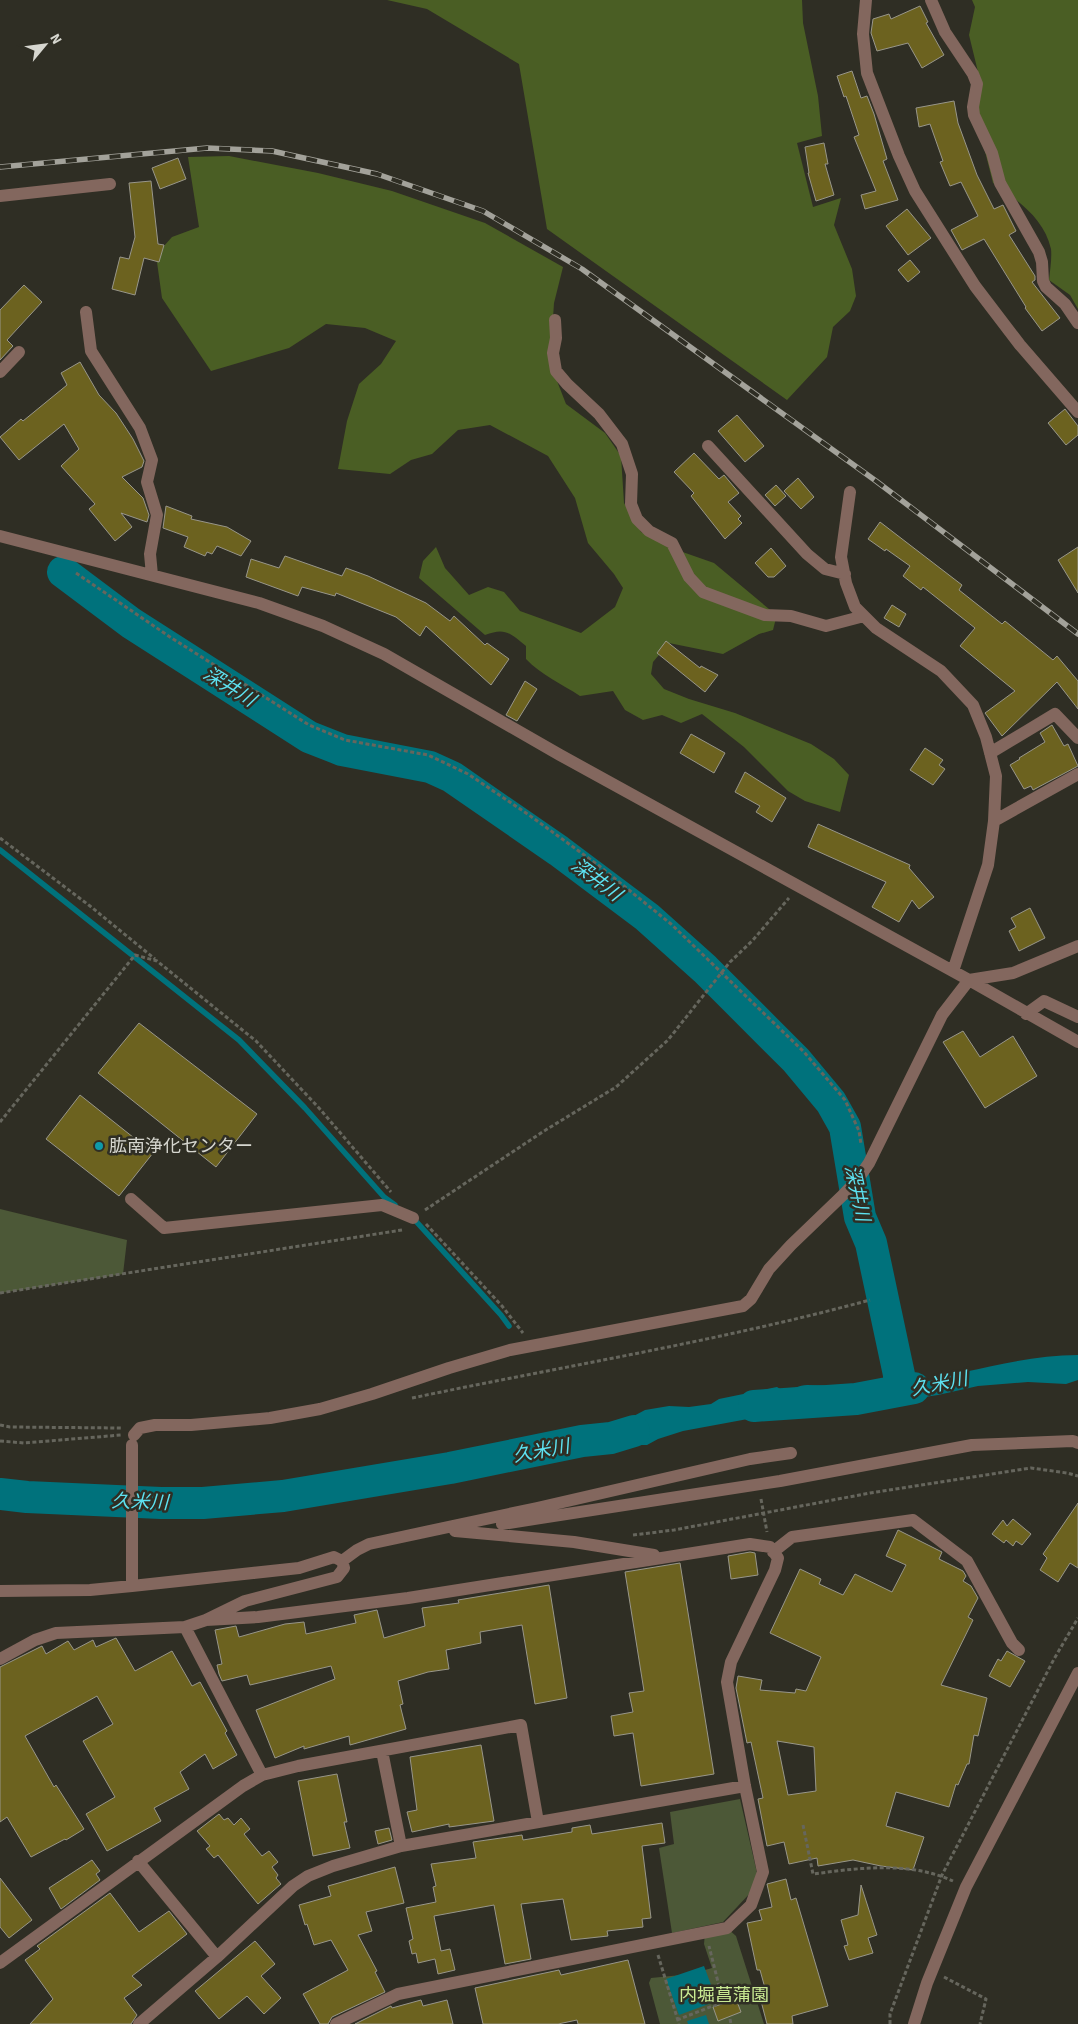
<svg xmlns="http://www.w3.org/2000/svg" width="1078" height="2024" viewBox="0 0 1078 2024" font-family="'Source Sans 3','Noto Sans JP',sans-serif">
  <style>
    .green { fill: #4c5837 }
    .forest { fill: #4a5e24 }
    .water { fill: #00727c }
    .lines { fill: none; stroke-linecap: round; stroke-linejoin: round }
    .stream { stroke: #00727c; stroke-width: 5.5 }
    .river { stroke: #00727c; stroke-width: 32 }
    .building { fill: #6c621f; stroke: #98968a; fill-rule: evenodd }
    .path { stroke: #66665d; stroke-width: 3; stroke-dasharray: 4 2.5; stroke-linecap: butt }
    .minor { stroke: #83675e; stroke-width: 12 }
    .rail-casing { stroke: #a3a29a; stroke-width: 5.5 }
    .rail { stroke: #2f2e24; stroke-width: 4; stroke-dasharray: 11; stroke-linecap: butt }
    .culture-dot { fill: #0f9aa8; stroke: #2f2e24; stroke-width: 2 }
    .labels { text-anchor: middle; stroke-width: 5; stroke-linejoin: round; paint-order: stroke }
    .poi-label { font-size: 18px; fill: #d6d6cf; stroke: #2f2e24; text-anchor: start }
    .park-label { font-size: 18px; fill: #c9ea93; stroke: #2f2e24 }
    .water-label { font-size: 19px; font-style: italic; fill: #5de2f1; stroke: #2f2e24 }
  </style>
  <rect width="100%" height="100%" fill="#2f2e24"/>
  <!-- green -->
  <path class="green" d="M0 1209 127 1240 123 1274 0 1293Z
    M740 1799 757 1873 752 1891 723 1922 672 1933 659 1848 674 1844 670 1812Z
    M727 1928 736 1936 764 2024H660L649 1983 651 1978 691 1974 712 1968 704 1944 705 1933Z"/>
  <!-- forest -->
  <path class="forest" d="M387 0H802L803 23 818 96 822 136 797 143 813 207 841 198 834 225 852 269 856 296 850 311 833 327 827 357 787 400 547 229 519 64 427 9Z
    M972 0H1078V309L1070 295 1049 280C1050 271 1052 258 1051 249 1044 218 1017 200 993 183L977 120 979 76 969 35 975 7Z
    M229 156 318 173 392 191 485 223 563 267 554 303 550 363 566 404 605 433 621 456 624 503 641 532 674 549 714 563 769 609 777 614 773 630 759 634 723 654 669 643 653 662 651 674 664 689 689 699 735 713 811 744 834 759 849 775 840 812 805 801 788 791 744 747 702 714 681 723 662 715 643 720 625 710 613 691 580 696C562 684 541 675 526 659V646C510 633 505 627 485 635L419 578 423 561 436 547 445 568 469 595 488 587 504 592 520 611 581 633 615 607 623 588 614 574 588 543 575 498 548 456 490 425 458 430 432 454 411 460 390 474 338 469 347 421 359 384 381 364 396 341 365 328 326 324 289 348 211 371 162 298 156 255 172 237 199 227 188 157Z"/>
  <!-- water -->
  <path class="water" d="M901 1341 916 1382C933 1382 948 1376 964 1372 1002 1364 1039 1355 1078 1355V1380L1066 1384 1028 1382 978 1386 938 1395 918 1398 840 1396 815 1391 805 1396 784 1418 772 1420 769 1415 683 1431 658 1439 647 1445H624L586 1449V1446L596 1432 615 1426 645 1410 669 1406 689 1407 711 1404 719 1399 777 1387C788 1395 796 1385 807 1385 832 1385 857 1389 883 1386V1343Z
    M704 1966 717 2001 679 2015 666 1979Z
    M706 2015 709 2024H688L687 2021Z"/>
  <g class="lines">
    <!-- stream -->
    <path class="stream" d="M0 850 239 1040 305 1108 384 1197 395 1205
      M413 1218 501 1315 509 1326"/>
    <!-- river -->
    <path class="river" d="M63 572 131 623 309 737 342 750 430 767 452 777 559 851 647 917 705 969 796 1060 831 1102 845 1127 860 1217 871 1243 901 1384
      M754 1406 856 1399 914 1388
      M0 1494 27 1497 161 1503H203L283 1496 450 1468 582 1441 611 1438 634 1431"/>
  </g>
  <!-- building -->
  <path class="building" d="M920 6 928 22 926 23 944 55 922 68 908 43 877 51 871 33 873 19 889 14 891 19Z
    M852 71 861 98 867 96 874 114 887 159 883 161 898 200 865 209 861 195 876 191 854 137 859 135 846 96 844 97 837 76Z
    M954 101 958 123 977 175 994 209 1003 205 1016 231 1009 235 1035 276V280L1032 282 1060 318 1042 331 1025 308 1026 307 984 239 962 250 951 230 978 216 961 182 950 186 940 162 943 161 930 124 919 127 916 108Z
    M824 143 828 164H825L834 195 816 201 808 173H809L805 147Z
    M178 158 186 179 160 189 152 168Z
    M151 181 158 244 164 245 159 262 144 258 135 295 112 289 120 257 129 259 135 237 129 183Z
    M907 209 931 238 908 255 886 226Z
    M910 260 920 272 908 282 898 270Z
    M24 285 42 302 7 340 13 346 0 360V310Z
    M80 362 99 395 116 413 133 439 144 461 142 467 122 477 143 498 149 515 147 522 121 513 132 527 115 541 89 509 95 504 61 466 79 449 64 424 19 460 0 437 21 419 23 421 67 385 61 373Z
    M1065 409 1078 426V435L1066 445 1048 423Z
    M737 415 764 446 745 462 718 431Z
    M694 453 719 479 724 475 739 493 728 502 741 516 738 519 742 523 725 539 691 496 694 493 674 472Z
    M798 478 814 497 801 509 784 491Z
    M776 485 786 496 775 506 765 495Z
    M166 506 192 516 191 519 227 527 251 541 241 556 217 546 212 554 207 552 205 556 184 547 188 537 163 528Z
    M880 522 962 585 959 590 1002 624 1005 621 1053 660 1057 656 1078 681V709L1057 682 1002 736 985 713 1015 691 960 646 975 628 923 587 921 590 903 576 910 566 886 549 885 551 868 539Z
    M1078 547V593L1058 560Z
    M771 548 786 566 774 577H768L755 563Z
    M285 556 342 576 346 568 368 576 426 603 450 621 454 616 485 645 487 643 509 659 491 685 426 626 420 636 396 617 336 593 335 596 302 587 298 596 246 577 251 559 279 568Z
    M892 605 906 614 899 627 884 618Z
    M666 641 700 668 701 666 718 675 705 692 657 653Z
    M525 681 537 689 517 721 506 715Z
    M1052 725 1064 746 1068 744 1078 766 1033 790 1031 786 1024 789 1010 765 1020 759 1019 758 1045 742 1040 733Z
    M691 734 725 753 714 773 680 753Z
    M925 748 943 760 939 765 945 769 933 785 910 770Z
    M745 772 786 798 772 822 756 812 760 806 735 792Z
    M818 824 910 865 909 868 934 897 919 909 912 900 899 922 872 907 886 882 808 847Z
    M1030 908 1045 938 1019 951 1009 931 1016 927 1011 918Z
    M139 1023 257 1114 216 1167 98 1073Z
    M963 1031 980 1057 1013 1036 1037 1076 985 1108 943 1042Z
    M80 1095 153 1153 119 1196 46 1139Z
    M1078 1503V1568L1070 1563 1058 1582 1040 1570 1047 1558 1043 1554Z
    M1013 1519 1031 1534 1022 1545 1016 1541 1013 1546 1006 1540 1004 1543 992 1534 1003 1520 1007 1526Z
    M898 1530 942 1552 939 1559 963 1571 966 1576 963 1581 971 1586 978 1598 968 1617 973 1620 941 1685 987 1698 978 1736 974 1735 969 1764H967L958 1785 956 1784 949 1807 896 1792 886 1826 924 1837 913 1870 881 1866 853 1860 818 1866 817 1858 789 1864 784 1842 767 1846 758 1799 763 1798 751 1742 747 1743 736 1688 738 1676 762 1680 760 1690 795 1693 796 1689 806 1691 821 1657 770 1633 800 1569 821 1579 819 1584 843 1595 855 1574 892 1592 906 1565 886 1556ZM777 1741 814 1747 816 1791 788 1795Z
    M750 1552 755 1553 758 1575 731 1579 728 1556Z
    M680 1563 714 1774 641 1786 633 1733 614 1736 611 1716 633 1712 629 1693 644 1691 625 1572Z
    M549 1585 567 1698 535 1704 522 1625 480 1632 481 1643 446 1650 449 1669 428 1672 398 1681 403 1704 400 1705 406 1729 350 1745 349 1736 304 1749V1746L275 1758 256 1710 335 1679 331 1666 250 1685 247 1675 222 1681 219 1674 217 1665 222 1664 215 1630 236 1626 239 1637 285 1624 304 1622 306 1634 356 1623 354 1615 377 1610 384 1638 425 1626 422 1608 459 1603 458 1600Z
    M116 1638 135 1671 172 1651 192 1686 200 1682 227 1731 225 1733 237 1755 213 1769 205 1754 180 1772 189 1789 154 1808 161 1821 107 1851 86 1814 115 1797 83 1741 113 1724 97 1696 25 1736 54 1787 56 1785 84 1829 66 1840 65 1839 31 1857 7 1817 0 1822V1667L42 1646 46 1654 68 1641 74 1650 93 1640 96 1647Z
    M1007 1651 1025 1661 1010 1687 989 1676 998 1659 1001 1661Z
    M481 1745 494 1821 449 1827V1824L412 1832 407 1812 417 1810 410 1757Z
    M337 1774 347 1822H344L350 1848 313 1856 298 1781Z
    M219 1814 224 1820 228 1818 234 1825 241 1818 250 1829 244 1834 262 1856 269 1851 278 1862 272 1867 278 1875 276 1878 281 1884 258 1904 218 1855 214 1858 206 1849 210 1846 197 1831Z
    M662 1823 665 1843 642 1846 651 1918 642 1919 643 1927 607 1931 608 1936 571 1940 563 1899 521 1904 531 1959 505 1964 494 1905 434 1916 441 1951 450 1949 455 1970 438 1974 435 1959 418 1963 416 1953 412 1954 409 1941 413 1939 406 1908 436 1902 433 1887 436 1886 431 1864 476 1858 473 1842 522 1835 523 1840 572 1832V1828L590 1825 592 1834Z
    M389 1828 392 1840 378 1844 375 1831Z
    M92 1860 100 1871 96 1874 100 1880 61 1909 49 1888Z
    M395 1867 404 1903 366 1912 372 1931 358 1935 377 1971 375 1972 385 1992 332 2017 328 2024H320L303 1994 348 1970 331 1940 314 1945 307 1924 305 1925 299 1905 331 1896 328 1886Z
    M0 1878 32 1920 9 1938 0 1927Z
    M786 1879 791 1900 796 1898 828 2006 792 2016 793 2024H767L761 2001 768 1999 760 1970H757L747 1923 762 1920 759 1910 772 1907 767 1884Z
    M861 1885 877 1935 868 1938 873 1953 849 1960 844 1946 848 1945 841 1920 858 1915Z
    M110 1893 139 1932 169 1911 187 1934 132 1976 142 1985 124 1998 137 2015 131 2024H30L53 1999 25 1960 40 1949 37 1946Z
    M255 1941 275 1964 261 1976 281 1998 264 2014 247 1996 219 2019 195 1991Z
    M628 1960 645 2024H578L577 2020 558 2024H483L475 1988 559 1970 561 1975Z
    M736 1999 741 2012 718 2021 713 2007Z
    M421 2000 423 2006 447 2000 453 2024H355L391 2006 392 2008Z"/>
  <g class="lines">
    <!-- path -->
    <path class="path" d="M76 573 170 637 309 725 345 740 428 755 468 774 529 815 598 865 671 924 804 1052 845 1100 859 1131 861 1144
      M0 838 90 906 155 959
      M0 1122 135 955 157 961 256 1041 319 1108 391 1192
      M425 1210 544 1131 616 1087 668 1040 730 962 753 940 789 898
      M426 1224 502 1306 523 1333
      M0 1293 402 1230
      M412 1398C565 1366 719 1341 870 1300
      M0 1425 10 1427 121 1428
      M0 1441 24 1443 121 1435
      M761 1499 767 1532
      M633 1535 674 1530 870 1493 1031 1468 1067 1473 1078 1476
      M803 1825 813 1874C859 1868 909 1861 953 1881
      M658 1955 679 2024
      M944 1977 986 1999 980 2024
      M730 2019 731 2024
      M677 2020 723 2002 709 1946
      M890 2024V2014L942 1875 1054 1659 1078 1618"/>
    <!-- minor -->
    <path class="minor" d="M866 0 863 34 867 73 899 156 915 191 975 286 1020 345 1078 412
      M931 0 945 32 973 74 977 84 973 107 974 115 992 153 1000 183 1039 252 1042 262 1043 281 1046 287 1065 304 1078 323
      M0 196 110 184
      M86 312 91 351 140 428 152 460 147 482 157 515 150 554 152 575
      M555 320 556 338 553 353 556 371 567 384 599 414 622 444 632 474 631 504 637 519 649 531 672 543 689 577 703 592 765 615 791 616 826 626 864 616
      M0 372 19 352
      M708 446 807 554 825 569 845 574
      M850 492 841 557 846 583 855 607 876 628 941 671 973 705 986 737 996 776 994 821 988 865 953 971
      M0 536 259 603 323 626 384 654 560 755 969 980 1078 1042
      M990 753 1055 714 1078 738
      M994 821 1078 774
      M1026 1014 1044 1001 1078 1017
      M131 1199 164 1228 382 1205 413 1218
      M134 1435 140 1428 155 1425H191L270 1418 320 1409 372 1394 449 1368 510 1350 743 1306 751 1299 769 1269 791 1245 843 1195 858 1179 869 1163 942 1015 969 980 1013 973 1078 946
      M132 1445V1586
      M502 1524 780 1481 972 1445 1073 1441 1078 1443
      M455 1531 574 1542 654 1555
      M773 1552 792 1537 913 1520 967 1561 1012 1643 1019 1650
      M0 1591 90 1590 132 1586 299 1568 334 1557 342 1561
      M206 1620 258 1617 408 1598 750 1544 770 1547 778 1558 775 1570 731 1662 727 1682 745 1786 763 1872 751 1905 727 1928 398 1994 336 2024
      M185 1627 262 1775
      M0 1659 35 1640 56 1633 185 1627 206 1620 245 1601 337 1577 344 1568 342 1561 357 1550 369 1544 537 1508 750 1459 791 1453
      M382 1751 401 1846
      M138 1861 217 1957
      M0 1963 243 1786 262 1775 298 1766 521 1725 538 1822
      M139 2024 217 1957 293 1886 308 1876 333 1866 401 1846 745 1786
      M914 2024 927 1983 966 1887 1078 1673"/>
    <!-- rail casing -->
    <g class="rail-casing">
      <path id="rail" d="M0 167 207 148 272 151 377 174 483 211 582 269 876 481 1078 634"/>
    </g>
    <!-- rail -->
    <use href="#rail" class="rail"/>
  </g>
  <!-- markers -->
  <circle class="culture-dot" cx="99" cy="1146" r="5"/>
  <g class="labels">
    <!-- poi labels -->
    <g class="poi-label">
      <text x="109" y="1152">肱南浄化センター</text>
    </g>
    <!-- park labels -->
    <g class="park-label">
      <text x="724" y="2001">内堀菖蒲園</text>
    </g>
    <!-- water labels -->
    <g class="water-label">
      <text transform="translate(230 686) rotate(32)" y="7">深井川</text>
      <text transform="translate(597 879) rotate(37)" y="7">深井川</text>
      <text transform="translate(858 1193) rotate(78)" y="7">深井川</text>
      <text transform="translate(939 1383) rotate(-11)" y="7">久米川</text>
      <text transform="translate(541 1450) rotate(-10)" y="7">久米川</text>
      <text transform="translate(140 1501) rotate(2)" y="7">久米川</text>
    </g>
  </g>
  <!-- north arrow -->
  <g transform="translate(45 45) rotate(61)" stroke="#2f2e24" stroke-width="4" paint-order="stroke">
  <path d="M0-4L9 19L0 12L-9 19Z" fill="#d6d6cf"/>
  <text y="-8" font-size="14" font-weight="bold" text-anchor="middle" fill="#d6d6cf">N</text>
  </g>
</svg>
